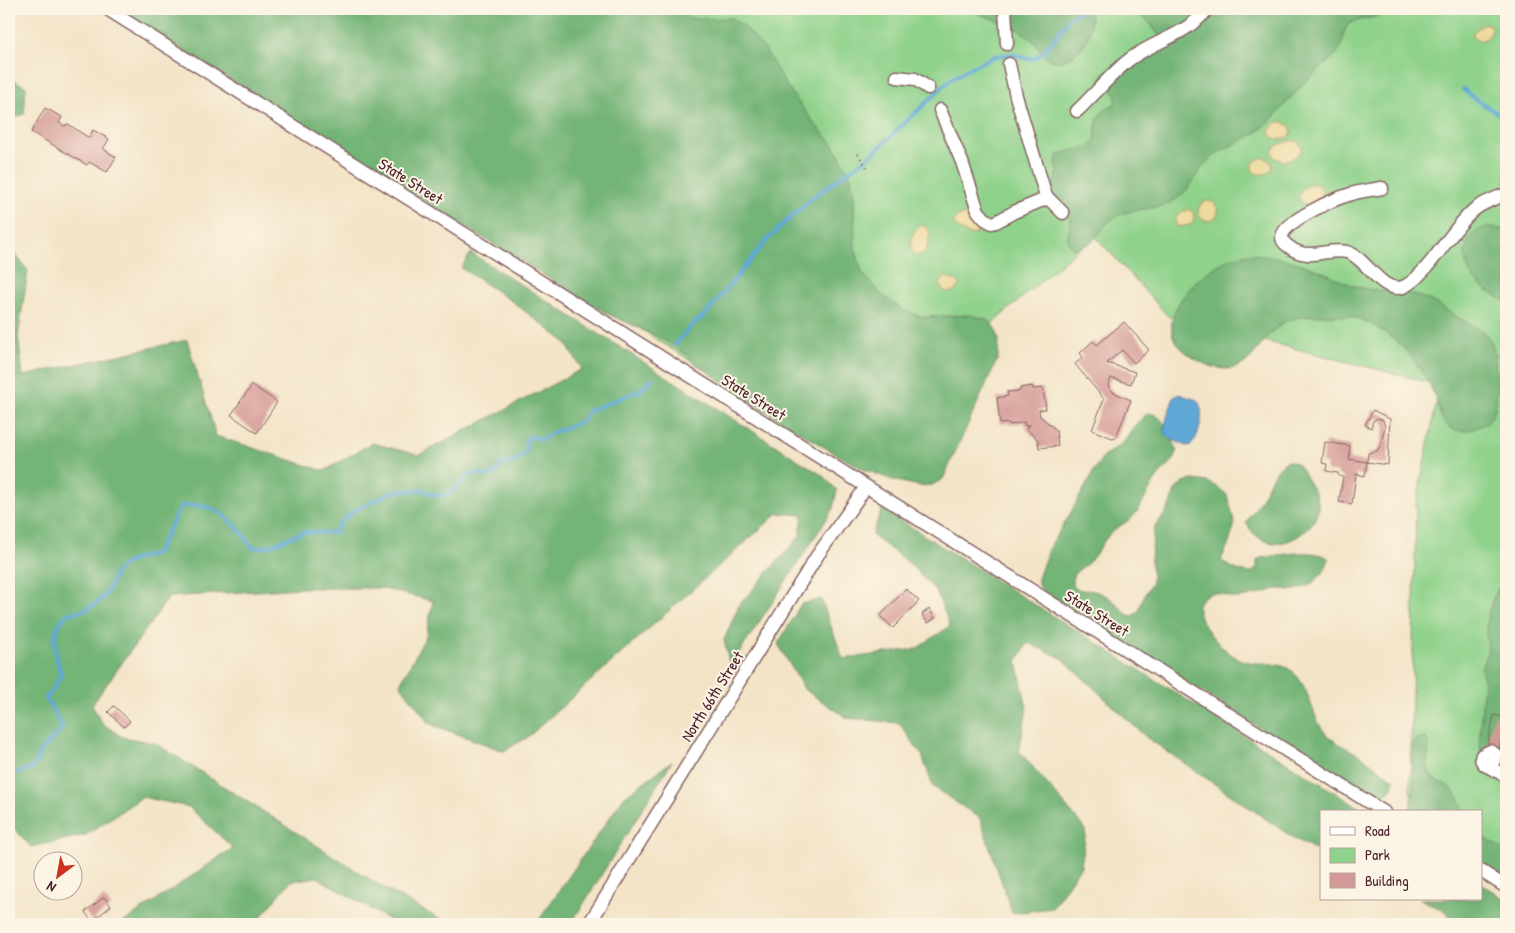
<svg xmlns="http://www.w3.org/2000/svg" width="1515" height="933" viewBox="0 0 1515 933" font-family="'Patrick Hand',sans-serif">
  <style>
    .green { fill: #8fd28b; stroke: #6c785b }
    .forest { fill: #73b477; stroke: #5e6a51 }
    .sand { fill: #eeda9e; stroke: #9c7c64 }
    .water { fill: #5ea8d6; stroke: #546480 }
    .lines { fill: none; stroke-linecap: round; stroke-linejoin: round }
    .stream { stroke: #5ea8d6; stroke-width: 4 }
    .building { fill: #d49995 }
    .minor-casing { stroke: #856462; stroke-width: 15 }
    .path { stroke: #856462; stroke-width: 2.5; stroke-dasharray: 1 4; stroke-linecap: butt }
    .minor { stroke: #fff; stroke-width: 12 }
    .labels { text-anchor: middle; stroke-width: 4; stroke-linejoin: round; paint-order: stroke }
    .street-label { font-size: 16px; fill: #4a1f2b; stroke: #fcf5e5 }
  </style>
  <rect width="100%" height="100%" fill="#fcf5e5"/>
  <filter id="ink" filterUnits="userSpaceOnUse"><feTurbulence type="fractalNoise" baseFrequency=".02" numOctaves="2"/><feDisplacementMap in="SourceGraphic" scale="10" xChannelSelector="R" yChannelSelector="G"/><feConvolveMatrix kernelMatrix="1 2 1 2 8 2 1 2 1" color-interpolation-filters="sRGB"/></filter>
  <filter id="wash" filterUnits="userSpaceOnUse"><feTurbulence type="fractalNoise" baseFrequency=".0096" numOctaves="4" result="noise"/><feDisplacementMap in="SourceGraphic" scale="20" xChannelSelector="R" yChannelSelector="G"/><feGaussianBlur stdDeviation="1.12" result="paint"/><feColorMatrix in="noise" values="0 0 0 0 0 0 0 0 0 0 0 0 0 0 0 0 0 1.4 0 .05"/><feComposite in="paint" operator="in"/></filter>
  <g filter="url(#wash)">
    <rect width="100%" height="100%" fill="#f3e4c8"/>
    <!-- green -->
    <path class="green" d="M134 9H1506V871L1481 856V812H1415L1419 798 1410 793 1416 505 1440 385 1169 317 1094 235 973 340 832 450Z"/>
    <!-- forest -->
    <path class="forest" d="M117 9H676L694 19 731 18 747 29 765 50 786 85 813 122 834 145 851 178 854 197 855 248 862 273 882 295 904 311 924 317 970 315 986 319 996 328 999 341 998 358 943 479 932 485 919 486 893 480 863 469 824 447 738 394 679 349 659 337 608 314 501 249Z
      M969 9H1090C1091 18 1091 27 1088 36 1082 52 1063 69 1046 57 1041 54 1039 47 1034 42 1029 37 1022 31 1016 28 1001 20 984 18 969 9Z
      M1134 9H1387C1383 12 1379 16 1374 17 1366 20 1356 19 1349 24 1341 32 1345 45 1336 54 1325 66 1311 75 1300 87 1287 101 1275 118 1261 129 1245 142 1224 146 1209 160 1196 172 1192 189 1175 200 1159 211 1135 207 1117 216 1097 227 1100 245 1073 249 1060 237 1076 225 1069 212 1065 205 1050 199 1051 191 1051 186 1056 177 1058 172L1056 164 1057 156C1069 149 1084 151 1095 142 1097 122 1093 115 1114 105L1116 99 1114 92 1099 80C1114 59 1139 50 1160 37L1150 23Z
      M9 77 26 87 24 114 9 120Z
      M1487 227 1506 230V301C1483 291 1458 272 1467 243 1471 233 1477 230 1487 227Z
      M12 249 28 271 18 336 23 376 187 340 216 436 324 471 372 443 419 455 582 369 564 341 513 302 461 268 471 253 822 475 837 490 833 509 730 667 724 640 739 605 800 536 803 515 778 513 528 737 504 751 430 724 400 684 426 636 433 601 381 588H301L169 597 92 705 102 723 122 737 155 743 387 890 448 924H396L317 877 291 881 255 924H121L233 848 189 807 142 797 86 835 31 847 9 823V693L13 687 9 684V251Z
      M1249 254C1275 255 1301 263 1325 273 1337 278 1350 286 1362 288 1384 293 1409 290 1431 301 1441 306 1450 313 1461 319 1472 325 1485 330 1491 342 1496 351 1495 363 1496 373 1497 386 1498 404 1492 416 1485 428 1460 436 1449 427 1439 420 1438 403 1433 392 1421 366 1402 341 1376 327 1369 323 1360 318 1352 317 1335 314 1298 314 1283 323 1255 340 1253 380 1210 366 1196 361 1174 347 1172 332 1167 302 1208 267 1232 258 1237 256 1244 255 1249 254Z
      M1148 413C1160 415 1163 421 1168 432 1172 439 1177 446 1176 454 1175 462 1165 468 1160 474 1150 486 1145 501 1136 513 1130 522 1119 525 1112 532 1102 541 1098 553 1089 562 1083 568 1071 572 1072 582 1074 593 1087 589 1094 591 1108 594 1119 606 1128 615L1133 616 1139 610 1142 600 1152 582 1151 560 1154 528 1167 511 1176 489 1183 482 1193 480 1208 482 1219 488 1227 495 1235 523 1229 543 1221 560C1230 568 1240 572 1251 573L1257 568V560L1261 558C1279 555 1312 548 1328 558 1328 574 1310 587 1295 590 1289 591 1283 588 1276 589 1264 592 1252 597 1239 598 1227 599 1215 587 1204 597 1200 600 1197 604 1198 610 1200 627 1228 657 1244 661 1259 665 1280 661 1292 671 1311 687 1310 716 1326 734 1335 743 1347 748 1358 754 1371 762 1383 772 1395 780 1393 790 1382 798 1372 799L1043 591 1038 585V578L1049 548 1069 516 1095 469 1104 456 1124 442 1136 424Z
      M1287 461C1299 462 1301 468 1306 478 1310 485 1317 494 1318 502 1322 526 1287 550 1266 541 1257 538 1251 531 1246 523 1249 515 1255 510 1259 503 1268 488 1271 471 1287 461Z
      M882 509 1366 812H1321V852L1295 839 1146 737 1062 658 1028 643 1017 661 1027 709 1019 751 1086 830 1081 866 1052 908 1012 913 980 818 933 787 922 755 899 723 847 718 804 689 778 644 801 604 821 599 843 659 916 649 950 626 936 591 909 563 872 535Z
      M1506 581V734L1505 746 1498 754 1482 753 1479 744 1484 679C1479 666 1483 666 1487 653 1489 646 1486 637 1486 630 1486 617 1494 586 1506 581Z
      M1425 738 1429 742C1429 752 1425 765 1430 774 1433 780 1439 781 1443 783 1455 789 1461 800 1464 812H1411C1410 803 1412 796 1413 787 1415 771 1407 753 1416 739Z
      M672 761 571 924H536L624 797Z
      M1481 836 1506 851V879L1481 864Z
      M1481 884 1506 899V924H1454L1447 912 1420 899H1481Z"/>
    <!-- sand -->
    <path class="sand" d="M1485 23 1491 26V33L1486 39 1478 41 1473 36V32Z
      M1277 122H1283L1290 126 1292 132 1289 137 1276 140 1271 135 1270 129Z
      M1292 140 1298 142 1302 147 1301 152 1295 157 1284 161 1274 158 1272 151 1276 146Z
      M1264 157 1272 163V169L1266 174H1256L1252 170C1251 162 1257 159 1264 157Z
      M1311 184C1317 183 1322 187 1323 193L1319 199 1306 206C1294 199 1300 188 1311 184Z
      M1198 211a10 10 0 1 1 20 0a10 10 0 1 1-20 0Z
      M1189 209 1194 214V221L1190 225 1178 227 1175 221 1177 216Z
      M961 215H967L979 227 976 234 969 235 954 226V220Z
      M921 225 926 227 930 233C928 243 927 262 913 253 909 243 911 231 921 225Z
      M945 277 957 281 960 284 959 287 952 292C945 293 940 289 940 283Z"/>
    <!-- water -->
    <path class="water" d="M1179 394 1197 400C1206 411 1200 435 1191 445L1187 446C1181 443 1170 440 1166 435 1161 428 1172 405 1174 397Z"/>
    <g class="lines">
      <!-- stream -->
      <path class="stream" d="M1463 89C1476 102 1493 108 1506 120
        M675 345 691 326 706 314 767 240 791 217 812 198 871 155 950 80 966 70 995 56 1012 54 1028 59 1035 58 1043 53 1067 21 1075 14 1087 9
        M9 775 33 768 40 752 63 728 46 698 54 688 61 674C56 658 50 637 61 621 70 608 79 615 90 607 98 603 106 596 109 588 112 583 113 575 117 571 126 560 143 557 156 554L181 506C187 506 195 505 201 506 225 509 240 530 253 548L266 547 304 532 334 533 340 523 352 512 394 491 423 490 434 495 443 496 456 488 468 475 478 473 489 476 498 471 501 463 509 464 525 455 527 448 525 442 529 437 544 439 550 434 583 421 588 411 641 390 652 379"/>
    </g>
    <g id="blocks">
      <!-- building -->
      <path class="building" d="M45 108 62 117 59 123 64 126 68 124 89 138 93 130 109 139 103 149 116 157 107 172 89 162 87 165 31 132Z
        M1124 322 1149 350 1134 363 1122 350 1107 363 1135 372 1131 384 1111 378 1108 386 1113 392 1131 400 1115 439 1092 430 1104 399 1075 364 1083 357 1080 353 1093 341 1097 345Z
        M252 385 277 402 257 433 231 415Z
        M1032 386 1033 389 1043 388 1046 409 1039 410 1040 416 1056 430 1058 446 1039 448 1038 440 1026 429 1029 425 1025 426 1024 422 1010 425 1009 423 1000 424 997 398 1008 396 1007 392 1020 391V388Z
        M1373 410 1390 419 1388 465 1367 462 1368 453 1377 451 1380 446 1385 427 1383 420 1378 418 1373 421 1371 428 1365 425Z
        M1325 442 1350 446 1349 459 1367 462 1365 476 1356 474 1352 504 1339 502 1343 477 1339 476 1338 473 1326 471 1327 464 1322 463Z
        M906 589 919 601 893 628 880 616Z
        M929 609 935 618 928 623 922 614Z
        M114 706 130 721 124 727 108 712Z
        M1494 715 1506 718 1499 749 1487 746Z
        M104 897 111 906 92 921 85 912Z"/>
    </g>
  </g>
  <g filter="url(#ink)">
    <use href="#blocks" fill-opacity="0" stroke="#856462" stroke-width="1"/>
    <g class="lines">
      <!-- minor casing -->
      <g class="minor-casing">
        <path id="minor" d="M107 9 1384 812
          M1005 9 1007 44
          M1009 64 1016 96 1045 193 1048 198 1063 213
          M897 77 915 79 928 88
          M940 110 962 162 978 211 985 219 992 223 996 222 1014 212 1048 198
          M1077 111C1094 95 1112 73 1130 59 1158 39 1183 37 1208 9
          M1382 188C1371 190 1359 191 1348 195 1335 199 1283 221 1282 237 1282 241 1285 244 1288 246 1308 263 1326 247 1347 252 1366 257 1381 294 1403 287 1426 278 1454 225 1475 209 1484 202 1496 198 1506 194
          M1490 767 1494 761 1495 754 1490 751 1482 755C1480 760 1482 762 1485 765L1506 776
          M1481 871 1506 887
          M589 924 817 556 866 487"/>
      </g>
      <!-- path -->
      <path class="path" d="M858 154 868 169"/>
      <!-- minor -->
      <use href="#minor" class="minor"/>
    </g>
  </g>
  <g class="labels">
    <!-- street labels -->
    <g class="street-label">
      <text transform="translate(411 181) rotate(32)" y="6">State Street</text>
      <text transform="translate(754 397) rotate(32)" y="6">State Street</text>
      <text transform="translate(1097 613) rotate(32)" y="6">State Street</text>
      <text transform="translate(712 696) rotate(-58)" y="6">North 66th Street</text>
    </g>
  </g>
  <!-- margin -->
  <rect width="1515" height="933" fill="none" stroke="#fcf5e5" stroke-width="30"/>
  <!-- legend -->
  <rect x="1320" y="810" width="162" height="90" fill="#fcf5e5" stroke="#b59f9b"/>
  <rect x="1330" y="827" width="25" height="8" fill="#ffffff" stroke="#b59f9b"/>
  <text x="1365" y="836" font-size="15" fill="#4a1f2b">Road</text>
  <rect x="1330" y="848" width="25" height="15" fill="#8fd28b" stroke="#b59f9b"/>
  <text x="1365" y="860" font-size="15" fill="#4a1f2b">Park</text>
  <rect x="1330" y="873" width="25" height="15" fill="#d49995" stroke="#b59f9b"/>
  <text x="1365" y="886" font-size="15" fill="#4a1f2b">Building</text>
  <!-- north arrow -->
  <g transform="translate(58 876) rotate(212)"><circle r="24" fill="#fcf5e5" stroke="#b59f9b"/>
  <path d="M0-4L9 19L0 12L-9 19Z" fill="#c8321e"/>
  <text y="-8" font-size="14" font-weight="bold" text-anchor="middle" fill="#4a1f2b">N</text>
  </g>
</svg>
